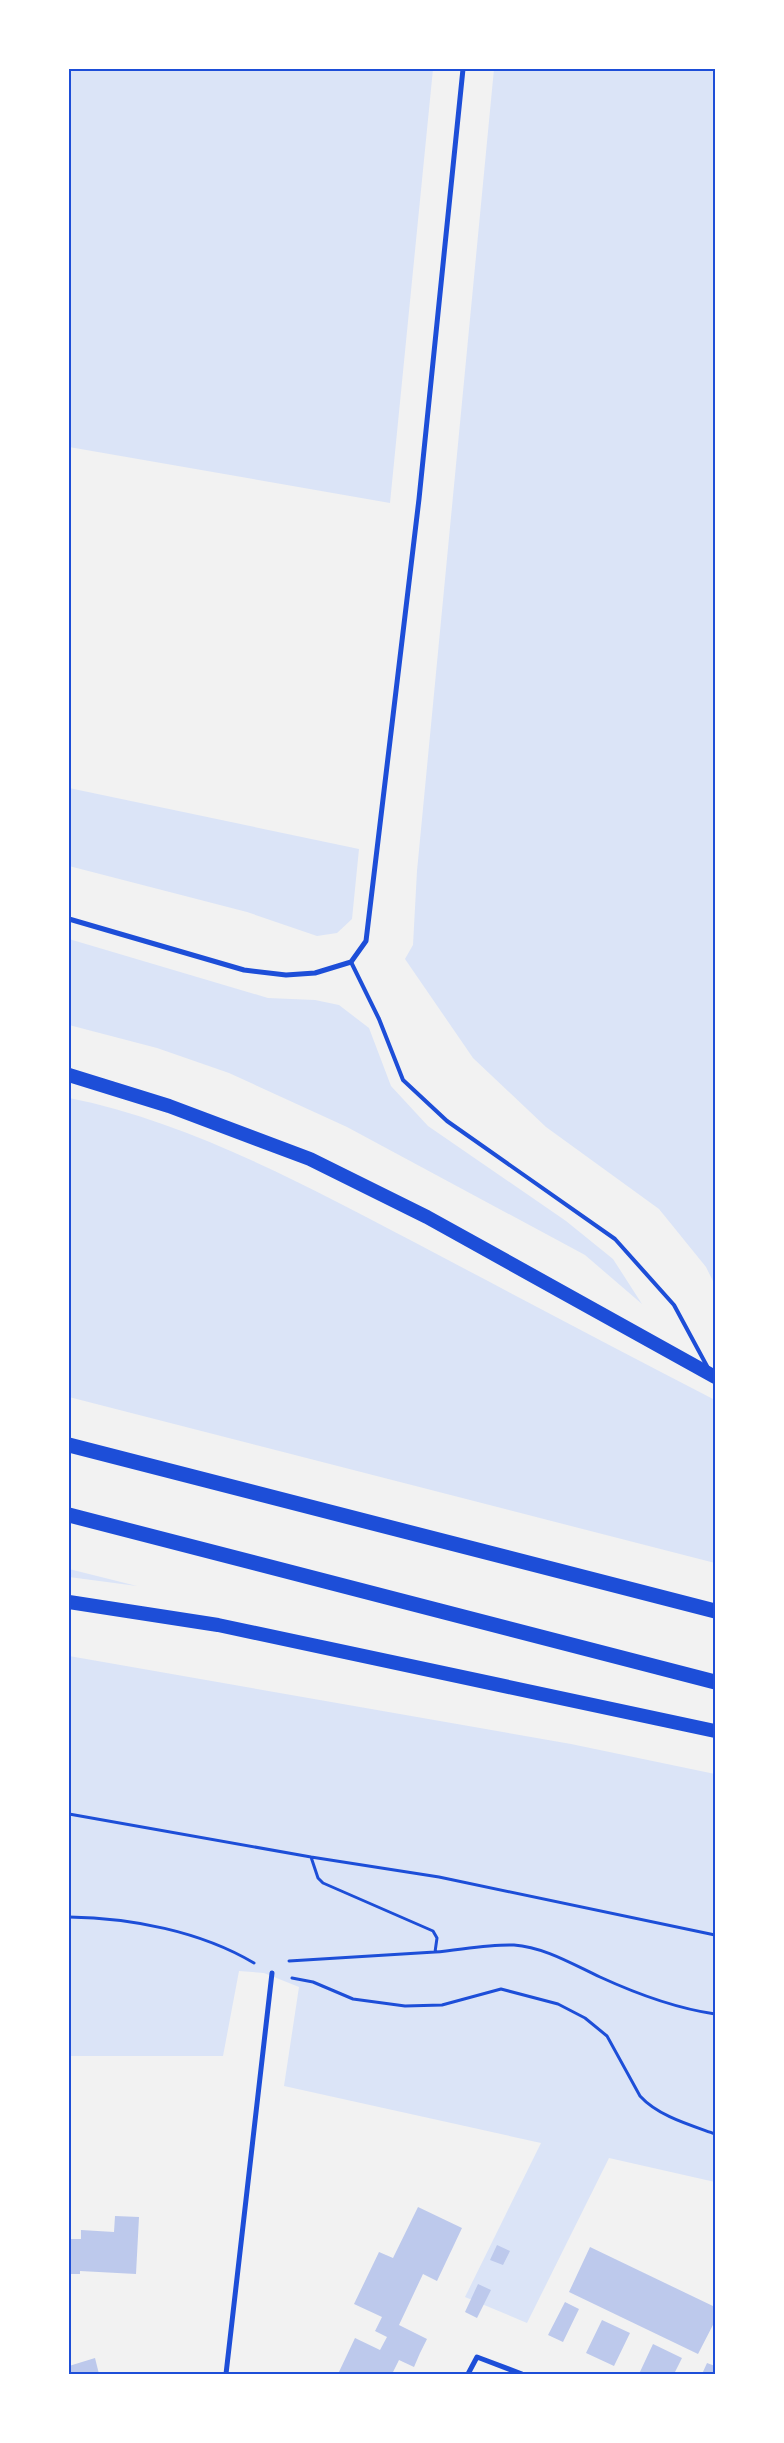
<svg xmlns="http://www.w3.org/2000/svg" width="784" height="2443" viewBox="0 0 784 2443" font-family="Lora,serif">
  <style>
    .green { fill: #dbe4f7 }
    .building { fill: #bdc9ec }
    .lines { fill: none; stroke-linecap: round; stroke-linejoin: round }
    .path { stroke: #1d4ed8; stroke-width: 3 }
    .service { stroke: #1d4ed8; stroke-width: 4 }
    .minor { stroke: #1d4ed8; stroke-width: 5 }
    .trunk { stroke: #1d4ed8; stroke-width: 14 }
    .motorway { stroke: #1d4ed8; stroke-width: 15 }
    .neatline { fill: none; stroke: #1d4ed8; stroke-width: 2 }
  </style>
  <rect width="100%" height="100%" fill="#f2f2f2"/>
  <!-- green -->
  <path class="green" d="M69 69H433L390 503 69 447Z
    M494 69H715V1285L706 1267 659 1209 546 1127 473 1058 405 959 413 945 417 871Z
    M69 788 359 849 352 919 337 933 317 936 247 912 69 866Z
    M69 939 268 998 315 1000 339 1005 369 1028 391 1086 428 1126 566 1221 613 1259 642 1304 585 1255 347 1127 229 1073 157 1048 69 1025Z
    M69 1098C187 1121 307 1186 414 1242 514 1295 615 1348 715 1400V1563L69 1397Z
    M69 1569 137 1586 69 1577Z
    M69 1656 571 1744 715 1774V2182L609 2158 527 2323 465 2297 541 2143 284 2086 299 1987 264 1973 239 1971 223 2056H69Z"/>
  <!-- building -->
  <path class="building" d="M418 2207 462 2228 437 2281 423 2274 399 2325 427 2339 420 2353 414 2367 399 2360 392 2374H338L355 2338 380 2350 387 2337 375 2331 382 2317 354 2304 379 2252 393 2258Z
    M115 2216 139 2217 136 2274 80 2271V2274H69V2239H81V2230L114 2232Z
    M497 2245 510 2251 503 2265 490 2260Z
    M590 2247 715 2307V2321L698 2354 569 2292Z
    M478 2284 491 2290 477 2318 465 2312Z
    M565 2302 579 2309 563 2342 548 2335Z
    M602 2320 630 2333 614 2366 586 2353Z
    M653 2344 682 2358 674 2374H639Z
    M95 2358 99 2374H69V2366Z
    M707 2363 715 2366V2374H702Z"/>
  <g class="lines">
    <!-- path -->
    <path class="path" d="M69 1814 311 1857
      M69 1917C131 1918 200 1931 254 1963
      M435 1952C460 1950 488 1944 514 1945 544 1947 574 1965 600 1977 637 1994 674 2008 715 2014
      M289 1961 435 1952 437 1938 433 1931 323 1883 318 1878 311 1857 439 1877 715 1935
      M292 1978 313 1982 353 1999 405 2006 442 2005 501 1989 558 2004 585 2018 607 2036 640 2096C658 2116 690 2125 715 2134"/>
    <!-- service -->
    <path class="service" d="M351 962 379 1019 403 1080 447 1121 615 1239 674 1305 708 1368"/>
    <!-- minor -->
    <path class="minor" d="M69 919 244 970 286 975 315 973 351 962 366 941 419 499 463 69
      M226 2374 272 1973
      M468 2374 477 2357 522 2374"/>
    <!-- trunk -->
    <path class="trunk" d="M69 1075 169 1106 310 1159 427 1217 715 1377
      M69 1602 218 1625 715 1731"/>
    <!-- motorway -->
    <path class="motorway" d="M69 1445 715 1611
      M69 1515 715 1682"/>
  </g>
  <!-- border -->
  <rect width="784" height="2443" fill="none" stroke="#ffffff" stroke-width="140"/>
  <rect x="70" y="70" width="644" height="2303" class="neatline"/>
</svg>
